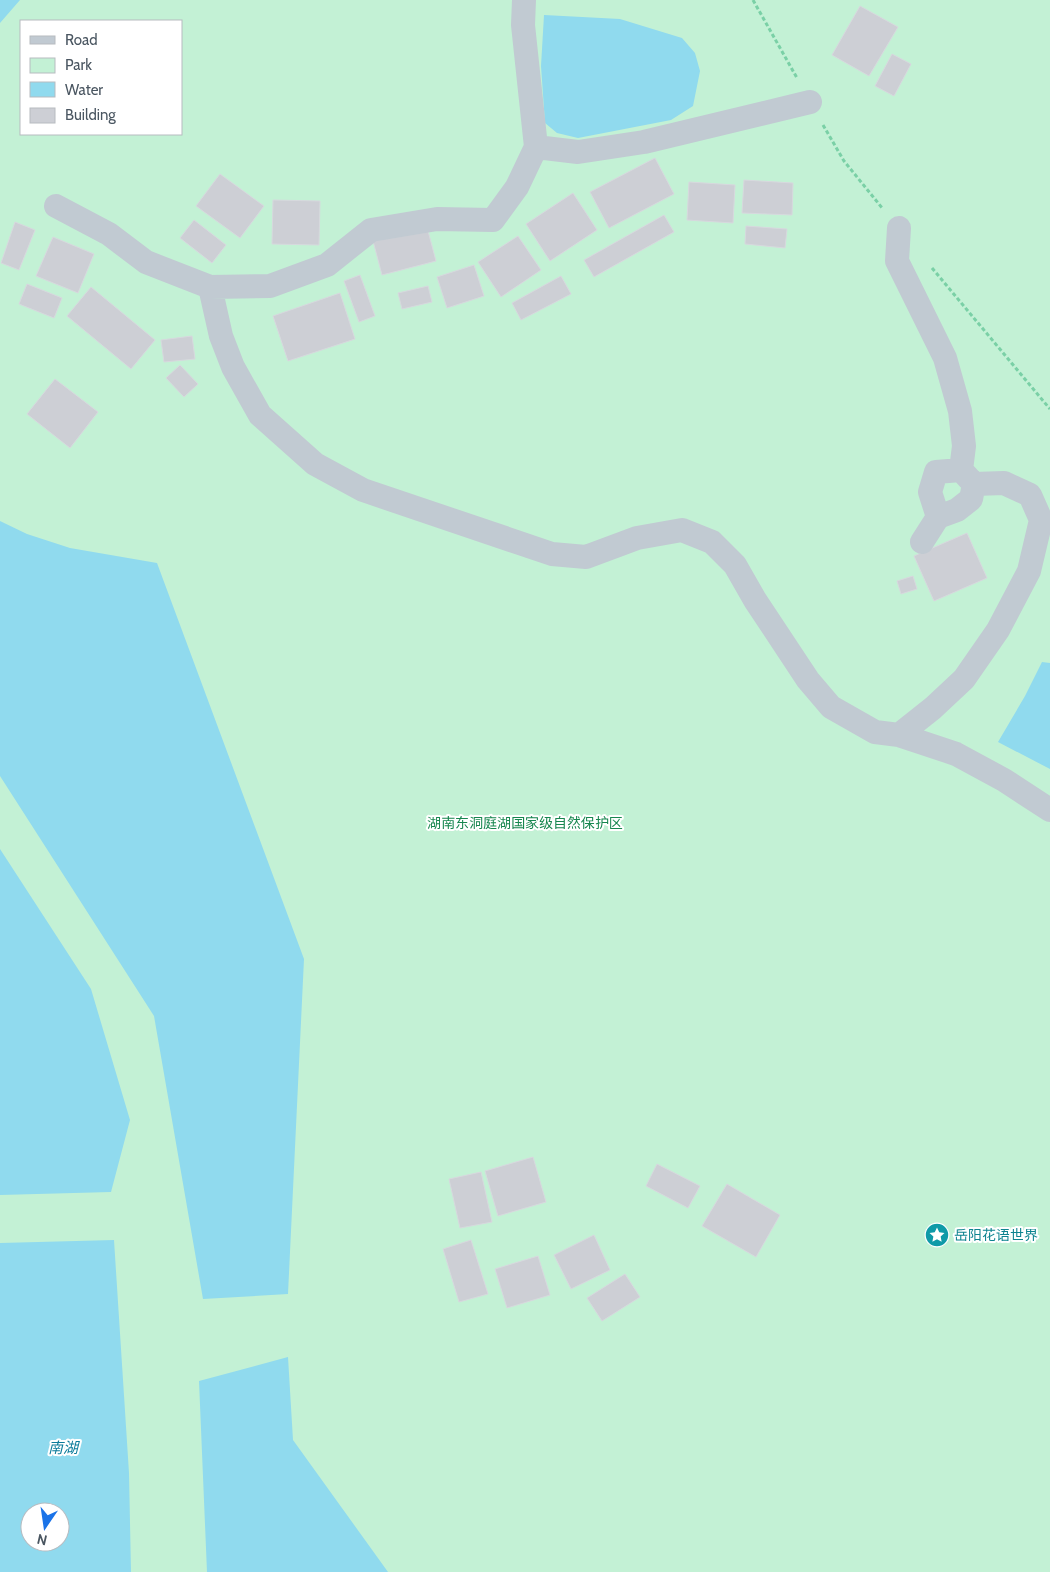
<svg xmlns="http://www.w3.org/2000/svg" width="1050" height="1572" viewBox="0 0 1050 1572" font-family="Cabin,'Noto Sans SC',sans-serif">
  <style>
    .green { fill: #c3f1d5; fill-rule: evenodd }
    .water { fill: #90daee; fill-rule: evenodd }
    .building { fill: #cdcfd5; stroke: #d7d9de }
    .lines { fill: none; stroke-linecap: round; stroke-linejoin: round }
    .path { stroke: #7ad0a6; stroke-width: 3; stroke-dasharray: 4 2.5; stroke-linecap: butt }
    .minor { stroke: #c1cad2; stroke-width: 24 }
    .labels { text-anchor: middle; stroke-width: 4; stroke-linejoin: round; paint-order: stroke }
    .park-label { font-size: 14px; fill: #17864f; stroke: #fff }
    .culture-label { font-size: 14px; fill: #0d838f; stroke: #fff; text-anchor: start }
    .water-label { font-size: 15px; font-style: italic; fill: #0c7c9b; stroke: #fff }
  </style>
  <rect width="100%" height="100%" fill="#f5f3f3"/>
  <!-- green -->
  <path class="green" d="M0 0H1050V1572H0ZM21 21H181V134H21ZM30 1512H60V1542H30Z"/>
  <!-- water -->
  <path class="water" d="M0 0H20L0 23Z
    M544 15 620 19 682 38 695 53 700 71 693 106 671 120 578 138 557 133 545 123 541 66Z
    M0 521 27 534 70 548 157 563 304 959 288 1294 203 1299 154 1016 0 776Z
    M1042 662 1050 663V769L998 742 1025 696Z
    M0 849 91 989 130 1120 111 1192 0 1195Z
    M114 1240 129 1473 131 1572H0V1243ZM30 1512H60V1542H30Z
    M288 1357 293 1440 388 1572H207L199 1381Z"/>
  <!-- building -->
  <path class="building" d="M860 6 898 27 869 76 832 55Z
    M892 54 911 64 894 96 875 86Z
    M655 158 674 194 609 228 590 192Z
    M220 174 264 206 240 238 196 206Z
    M744 180 793 183 792 215 742 213Z
    M689 182 735 185 733 223 687 220Z
    M573 193 597 230 550 261 526 224Z
    M273 200 320 201 319 245 272 244Z
    M664 215 674 232 594 277 584 260Z
    M194 220 226 245 212 263 180 238Z
    M15 222 35 230 19 270 1 263Z
    M746 226 787 229 785 248 745 244Z
    M427 227 436 261 382 275 373 241Z
    M518 236 541 270 501 297 478 262Z
    M53 237 94 254 78 293 36 276Z
    M474 265 484 296 447 308 437 277Z
    M360 275 375 316 359 322 344 281Z
    M561 276 571 294 521 320 512 303Z
    M27 284 62 298 54 318 19 304Z
    M428 286 432 302 402 309 398 293Z
    M91 287 155 340 131 369 67 316Z
    M340 293 355 339 288 361 273 316Z
    M192 336 195 359 164 362 161 340Z
    M180 365 198 384 184 397 166 378Z
    M55 379 98 412 70 448 27 414Z
    M967 533 987 578 934 601 914 556Z
    M913 576 917 589 901 594 897 581Z
    M533 1157 546 1202 498 1216 485 1171Z
    M657 1164 700 1186 688 1208 646 1186Z
    M481 1172 492 1222 460 1228 449 1179Z
    M727 1184 780 1215 756 1257 702 1226Z
    M594 1235 610 1270 571 1289 554 1255Z
    M471 1240 488 1294 459 1302 443 1249Z
    M538 1256 550 1295 507 1308 495 1269Z
    M625 1274 640 1297 602 1321 587 1298Z"/>
  <g class="lines">
    <!-- path -->
    <path class="path" d="M753 0 797 78
      M823 125 844 161 883 209
      M932 268 1050 409"/>
    <!-- minor -->
    <path class="minor" d="M536 147 578 152 644 142 810 102
      M56 206 109 234 146 262 210 287 270 286 327 265 371 230 437 219 493 220 517 187 536 147 523 25 524 0
      M899 228 897 261 945 358 960 411 964 446 961 470
      M210 287 221 336 233 367 260 415 315 464 363 490 552 554 586 557 637 538 682 530 712 542 735 565 755 600 808 680 831 707 875 732 899 735 933 708 964 679 998 630 1029 571 1041 520 1030 495 1004 483 974 484
      M922 542 938 517 957 510 971 499 974 484 961 470 936 472 930 492 938 517
      M899 735 956 754 1004 780 1050 810"/>
  </g>
  <!-- icons -->
  <defs>
    <g id="sight-disc" transform="scale(1.25)"><circle r="9.5" fill="#0f9aa8" stroke="#fff"/><path d="M0-6L1.8-2.2L6-1.7L2.9 1.2L3.7 5.4L0 3.3L-3.7 5.4L-2.9 1.2L-6-1.7L-1.8-2.2Z" fill="#fff"/></g>
  </defs>
  <g fill-rule="evenodd">
    <use href="#sight-disc" x="937" y="1235"/>
  </g>
  <g class="labels">
    <!-- park labels -->
    <g class="park-label">
      <text x="525" y="828">湖南东洞庭湖国家级自然保护区</text>
    </g>
    <!-- culture labels -->
    <g class="culture-label">
      <text x="954" y="1240">岳阳花语世界</text>
    </g>
    <!-- water labels -->
    <g class="water-label">
      <text x="63" y="1453">南湖</text>
    </g>
  </g>
  <!-- legend -->
  <rect x="20" y="20" width="162" height="115" fill="#ffffff" stroke="#b7bbc0"/>
  <rect x="30" y="36" width="25" height="8" fill="#c1cad2" stroke="#b7bbc0"/>
  <text x="65" y="45" font-size="15" fill="#4a5661">Road</text>
  <rect x="30" y="58" width="25" height="15" fill="#c3f1d5" stroke="#b7bbc0"/>
  <text x="65" y="70" font-size="15" fill="#4a5661">Park</text>
  <rect x="30" y="82" width="25" height="15" fill="#90daee" stroke="#b7bbc0"/>
  <text x="65" y="95" font-size="15" fill="#4a5661">Water</text>
  <rect x="30" y="108" width="25" height="15" fill="#cdcfd5" stroke="#b7bbc0"/>
  <text x="65" y="120" font-size="15" fill="#4a5661">Building</text>
  <!-- north arrow -->
  <g transform="translate(45 1527) rotate(193)"><circle r="24" fill="#ffffff" stroke="#b7bbc0"/>
  <path d="M0-4L9 19L0 12L-9 19Z" fill="#1a73e8"/>
  <text y="-8" font-size="14" font-weight="bold" text-anchor="middle" fill="#4a5661">N</text>
  </g>
</svg>
